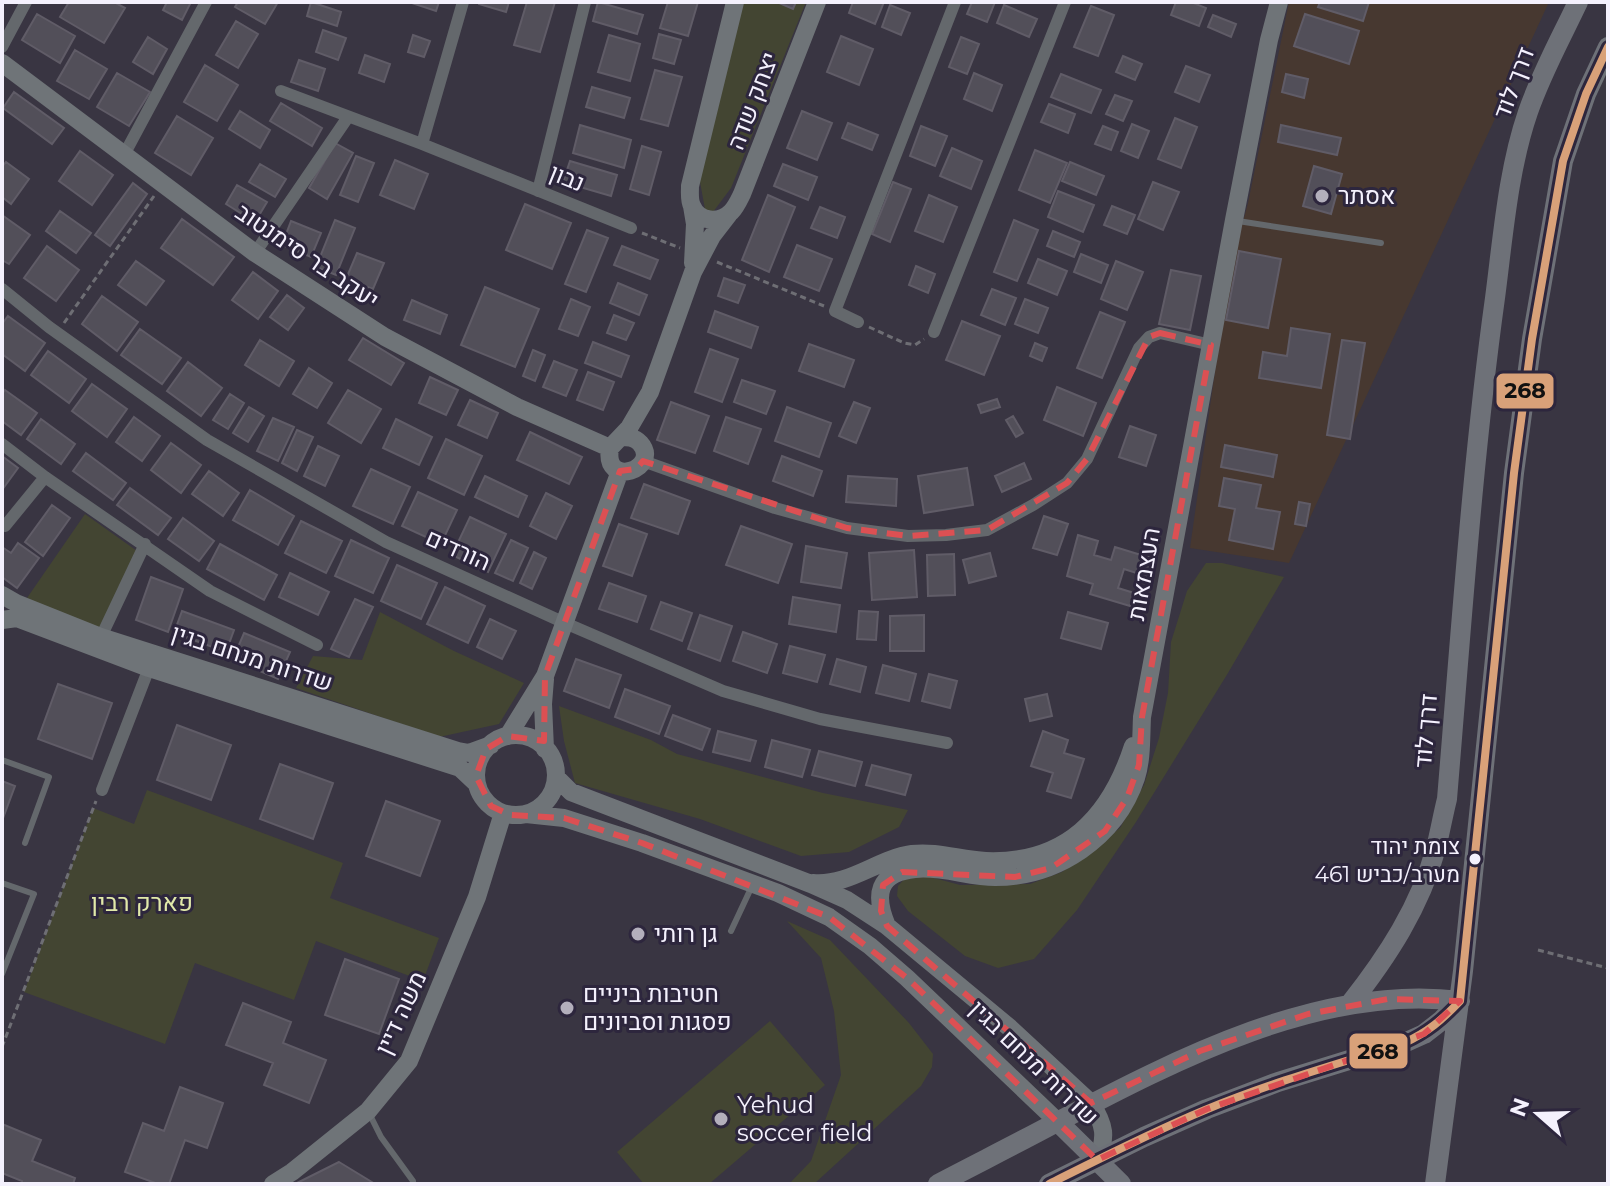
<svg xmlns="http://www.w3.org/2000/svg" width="1610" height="1186" viewBox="0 0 1610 1186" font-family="Montserrat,Heebo,sans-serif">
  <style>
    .industrial { fill: #473830 }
    .green { fill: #434532 }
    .building { fill: #524f59; stroke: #605c67; stroke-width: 2 }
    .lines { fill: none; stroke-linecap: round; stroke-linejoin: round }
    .path { stroke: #6e6e74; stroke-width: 3; stroke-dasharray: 6 4; stroke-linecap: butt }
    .lane { stroke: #64686c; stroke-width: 6 }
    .street { stroke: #64686c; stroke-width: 12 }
    .secondary { stroke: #6f7478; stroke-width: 18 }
    .primary { stroke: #6e7178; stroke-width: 20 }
    .bus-1-casing { stroke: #2d263d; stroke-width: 14 }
    .bus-1 { stroke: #d9a179; stroke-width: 8 }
    .marked { fill: none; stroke: #dc5053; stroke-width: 6; stroke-dasharray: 16 10; stroke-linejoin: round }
    .poi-dot { fill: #b3afbc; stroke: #2d263d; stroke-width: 3 }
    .bus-dot { fill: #f4f1fd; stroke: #2d263d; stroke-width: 3 }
    .labels { text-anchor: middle; stroke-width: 6; stroke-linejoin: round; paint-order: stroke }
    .bus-label { font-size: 22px; fill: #f4f1fd; stroke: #2d263d; text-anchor: end }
    .street-label { font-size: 24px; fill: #f4f1fd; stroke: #2d263d }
    .poi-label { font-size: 24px; fill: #f4f1fd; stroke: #2d263d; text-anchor: start }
    .park-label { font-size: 24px; fill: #e1e9a9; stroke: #2d263d }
    .line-badge { stroke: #2d263d; stroke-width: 3 }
    .pale-badge-label { font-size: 22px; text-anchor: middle; font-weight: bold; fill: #111 }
  </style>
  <rect width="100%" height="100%" fill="#393542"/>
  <!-- industrial -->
  <path class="industrial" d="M1289 2H1549L1289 563 1190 548 1221 329 1237 244 1248 203Z"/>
  <!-- green -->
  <path class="green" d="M743 2H806L731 188 707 220 698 171Z
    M85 514 137 551 99 633 27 598Z
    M1206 563H1222L1284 577 1228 673 1136 822 1077 910 1034 959 998 968 965 956 908 911 897 896 898 886 907 876 923 875 960 885 1030 884 1062 872 1120 828 1144 785 1159 738 1168 693 1171 642 1187 591Z
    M380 612 454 651 524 683 499 724 439 737 296 688 313 656 362 660Z
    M559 706 651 740 677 754 823 793 908 810 899 827 849 852 801 856 700 819 575 783 564 741Z
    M147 790 343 863 330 898 439 938 423 981 316 941 294 1000 195 963 165 1044 24 992 93 808 134 824Z
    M787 921 830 940 909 1023 933 1054 932 1067 921 1086 814 1184H789L811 1161 841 1075 834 1011 821 958Z
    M770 1021 825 1085 709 1184H644L617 1152Z"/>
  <!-- building -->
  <path class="building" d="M69 2H114L125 8 104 43 60 17Z
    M167 2H191L182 20 163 10Z
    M238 2H278L265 24 235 7Z
    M311 2 341 12 337 26 307 16Z
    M409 2H439L436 11Z
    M479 2H509L506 12 479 4Z
    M527 2H555L540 52 514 45Z
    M598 2 643 15 637 34 593 21Z
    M668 2H698L688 36 660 28Z
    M777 2H796L793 9Z
    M853 2H884L875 24 849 13Z
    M972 2H995L987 22 967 14Z
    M1176 2H1191L1206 8 1199 26 1171 15Z
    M1320 2H1369L1363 21 1318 7Z
    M890 5 910 13 901 35 882 27Z
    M1004 5 1037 19 1029 37 997 23Z
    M1091 6 1114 15 1098 56 1074 47Z
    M37 14 75 36 60 63 22 40Z
    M1305 14 1359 31 1349 64 1294 46Z
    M1213 15 1236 24 1231 37 1208 27Z
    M236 21 258 34 238 68 216 55Z
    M323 30 346 38 338 60 316 52Z
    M659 34 681 40 674 64 653 58Z
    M413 35 430 41 424 57 408 52Z
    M609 35 640 44 630 81 598 72Z
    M841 36 873 49 859 85 827 72Z
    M148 37 167 49 153 74 133 62Z
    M961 37 979 44 967 74 949 67Z
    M75 50 107 69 89 99 57 81Z
    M365 55 390 64 384 82 359 73Z
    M1123 56 1142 64 1135 80 1116 72Z
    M299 60 325 69 318 91 291 82Z
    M205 65 238 85 217 121 184 102Z
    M1186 66 1210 75 1199 102 1175 92Z
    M655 70 682 77 668 126 641 119Z
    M117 73 150 92 129 126 97 107Z
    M974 73 1002 85 992 111 964 99Z
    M1061 74 1101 90 1091 113 1051 97Z
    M1286 74 1308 79 1304 98 1282 92Z
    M592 87 630 98 624 118 586 107Z
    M14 92 64 128 52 144 3 108Z
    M1115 95 1132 101 1123 121 1106 114Z
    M281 103 322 128 312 146 270 121Z
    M1049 104 1075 114 1068 133 1041 122Z
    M240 111 270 130 260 148 229 129Z
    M802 111 832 123 817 160 787 148Z
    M177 116 213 138 191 175 155 153Z
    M1175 118 1197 127 1181 168 1158 159Z
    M848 123 878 135 872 150 842 138Z
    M1132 124 1149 131 1138 158 1121 151Z
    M580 125 631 140 624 168 573 153Z
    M1281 125 1341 138 1337 155 1278 142Z
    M921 126 947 136 935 166 910 156Z
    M1103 126 1118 132 1111 150 1095 144Z
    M335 143 353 153 327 199 309 188Z
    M642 146 661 152 649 195 630 189Z
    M952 148 982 161 971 189 940 176Z
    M1035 150 1067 163 1050 203 1019 190Z
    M80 151 113 175 92 205 59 181Z
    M356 156 374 163 358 202 340 195Z
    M395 160 428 174 414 209 380 195Z
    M570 161 617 175 611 196 563 182Z
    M6 162 29 179 11 204 2 197V167Z
    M1070 162 1104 176 1096 195 1062 181Z
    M260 164 286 179 275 197 249 182Z
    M783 164 817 177 808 200 774 186Z
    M1314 166 1342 174 1331 214 1303 206Z
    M893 182 911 189 890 242 872 234Z
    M1153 182 1179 192 1163 230 1138 219Z
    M133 183 147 194 110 246 95 235Z
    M237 185 267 202 255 222 226 204Z
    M1058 191 1094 205 1083 232 1048 217Z
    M768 195 795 207 769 272 742 260Z
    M929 195 957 207 943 242 915 231Z
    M525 204 571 223 552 269 506 250Z
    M1112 206 1135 215 1127 234 1104 225Z
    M820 207 845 217 837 238 811 228Z
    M60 211 91 233 76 253 46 231Z
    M2 215 30 235 9 264 2 260Z
    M182 219 234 257 213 285 161 248Z
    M335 220 355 228 336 275 316 267Z
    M1014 220 1038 230 1017 281 994 272Z
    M291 221 321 233 311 257 282 245Z
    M587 230 608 238 586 292 565 284Z
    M1053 231 1080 242 1074 257 1047 246Z
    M797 245 832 259 819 291 784 277Z
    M47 246 79 270 56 301 24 278Z
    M622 246 658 260 650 279 614 265Z
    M1239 251 1281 259 1268 328 1226 320Z
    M357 253 384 263 373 289 346 279Z
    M1081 254 1108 265 1101 283 1074 272Z
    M1038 259 1067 271 1057 295 1028 283Z
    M136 261 164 281 146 305 118 285Z
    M1116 261 1143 272 1127 310 1101 299Z
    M916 266 935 274 928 293 909 285Z
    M1171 270 1201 276 1190 330 1159 324Z
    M253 272 278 291 258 319 232 300Z
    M724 278 745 285 738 303 718 296Z
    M618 283 647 295 639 315 610 303Z
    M485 287 539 309 515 367 461 345Z
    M992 289 1016 298 1005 325 981 315Z
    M287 295 304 308 288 330 270 317Z
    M102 296 138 322 117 351 82 324Z
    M571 299 590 307 578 336 559 329Z
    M1025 299 1048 308 1038 333 1015 324Z
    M412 300 447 315 440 334 404 320Z
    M715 311 758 327 751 348 708 332Z
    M1100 312 1125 322 1102 378 1077 368Z
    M614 315 634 323 626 340 607 333Z
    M8 316 45 343 25 371 2 354V324Z
    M962 321 1000 336 984 375 946 360Z
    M1291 328 1330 334 1321 388 1259 378 1263 352 1287 356Z
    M140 329 181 358 162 384 121 355Z
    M363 338 404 363 391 385 349 360Z
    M260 340 294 361 279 386 245 365Z
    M1342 340 1365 343 1350 439 1327 435Z
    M593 342 629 356 621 377 585 363Z
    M1035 343 1047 348 1042 361 1030 356Z
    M809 344 854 360 844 387 799 371Z
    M710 349 738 359 722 402 695 392Z
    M533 350 545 355 535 381 523 376Z
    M48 351 86 379 69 403 31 375Z
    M554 361 577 370 566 396 543 387Z
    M188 362 222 388 201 416 167 391Z
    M309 368 332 383 317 408 293 394Z
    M588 372 614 382 603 410 577 400Z
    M430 377 458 390 446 415 419 403Z
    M742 380 775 391 766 414 734 402Z
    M92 384 127 409 107 437 72 411Z
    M1057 387 1096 403 1083 436 1044 420Z
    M5 390 37 413 21 435 2 421V394Z
    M348 390 381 409 361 443 328 423Z
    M230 394 244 403 228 429 213 420Z
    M997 399 1000 407 981 413 978 405Z
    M470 400 498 413 487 438 458 425Z
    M671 402 709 416 695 453 657 440Z
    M854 402 870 408 856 443 839 436Z
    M249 407 264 416 248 442 233 433Z
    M787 407 831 423 819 457 775 441Z
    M1013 416 1023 433 1016 437 1006 420Z
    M134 417 160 436 142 461 116 442Z
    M726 417 761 429 748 464 714 451Z
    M273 418 294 427 278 461 257 451Z
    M41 419 75 444 61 464 27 439Z
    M396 419 432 437 419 465 383 448Z
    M1130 426 1156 435 1146 466 1119 457Z
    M297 430 313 437 297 471 282 463Z
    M530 432 582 457 569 484 517 460Z
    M446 439 482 456 464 495 428 478Z
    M171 443 201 465 181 493 151 470Z
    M1225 445 1277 455 1273 477 1221 467Z
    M318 446 339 456 325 486 304 476Z
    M86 453 126 483 113 500 73 471Z
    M2 456 18 468 2 490Z
    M782 456 822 471 813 496 773 481Z
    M1024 463 1031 479 1002 492 995 476Z
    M967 468 973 505 924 513 918 476Z
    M371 469 410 487 393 524 353 506Z
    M209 471 239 493 223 516 192 494Z
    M485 476 527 496 518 517 475 497Z
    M848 476 897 479 896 506 846 502Z
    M1224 478 1261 485 1256 508 1280 512 1273 549 1229 540 1235 509 1219 506Z
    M644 484 690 501 678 534 631 518Z
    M130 488 171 518 158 535 117 505Z
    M250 490 294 516 278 545 233 520Z
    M418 492 457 510 441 544 402 526Z
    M546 493 572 506 556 539 530 526Z
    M1299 502 1310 504 1306 526 1295 524Z
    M52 505 70 518 43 556 25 542Z
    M1044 516 1068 524 1057 555 1033 548Z
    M470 517 506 534 488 572 452 555Z
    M183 518 214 541 199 561 168 539Z
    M301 521 342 541 326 573 285 553Z
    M619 524 647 534 632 576 603 566Z
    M741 526 792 544 778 583 726 565Z
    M1078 535 1098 541 1094 555 1111 560 1115 547 1154 559 1149 577 1124 569 1118 588 1134 593 1130 606 1090 594 1093 584 1067 576Z
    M351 540 389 558 373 593 335 576Z
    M511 540 528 548 513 581 495 573Z
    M18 543 39 558 17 588 2 577V547L11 553Z
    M220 544 277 575 264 600 207 569Z
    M806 546 847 553 841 588 801 582Z
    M914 550 917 597 872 600 869 553Z
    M534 552 546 558 532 589 520 583Z
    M990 553 996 576 969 583 963 560Z
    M954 554 955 595 928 596 927 555Z
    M397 565 437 583 421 619 381 601Z
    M290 573 329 592 318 615 279 597Z
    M151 577 183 589 168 632 136 620Z
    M609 583 646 596 637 622 599 609Z
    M445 587 485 606 468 643 427 624Z
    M793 597 840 605 836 632 789 624Z
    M355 599 373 607 349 657 331 649Z
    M661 602 692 613 682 641 651 629Z
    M182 611 234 630 226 652 174 633Z
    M859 611 878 612 876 640 857 639Z
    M1068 612 1108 623 1101 649 1061 638Z
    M700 615 732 626 720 661 688 649Z
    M924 615V651H890V616Z
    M490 619 516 631 502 659 477 647Z
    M743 632 777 644 767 673 733 661Z
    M244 633 290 652 278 679 233 659Z
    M790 646 825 655 817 682 783 673Z
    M576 659 621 675 609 708 564 691Z
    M837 659 866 667 860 692 830 684Z
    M883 665 916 674 909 701 876 693Z
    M929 674 957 681 950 708 922 701Z
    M58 684 112 703 92 759 38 739Z
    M625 689 670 706 659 734 615 717Z
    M1047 694 1052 716 1030 721 1025 699Z
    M673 715 710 729 702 750 665 736Z
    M177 725 231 745 211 800 157 780Z
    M718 731 756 741 750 761 713 752Z
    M1043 731 1068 740 1064 753 1084 759 1071 798 1047 791 1053 773 1031 766Z
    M772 740 810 750 802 777 765 767Z
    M819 751 862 762 855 786 812 775Z
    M280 764 333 783 313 839 260 819Z
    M872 765 911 775 905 795 866 785Z
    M2 781 15 786 2 821Z
    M386 801 440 821 420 876 366 856Z
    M345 959 399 979 379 1034 325 1015Z
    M243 1003 291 1022 283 1043 326 1060 309 1103 264 1085 273 1063 226 1045Z
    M180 1087 223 1103 207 1148 185 1140 169 1184H158L125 1172 143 1123 164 1131Z
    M2 1124 41 1140 32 1161 75 1178 73 1184H21L22 1181 2 1173Z
    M339 1162 375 1184H295Z"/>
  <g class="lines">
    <!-- path -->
    <path class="path" d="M642 233 680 248
      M717 262 824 306
      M64 323 154 196
      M869 327 904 343 915 345 924 339
      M1538 950 1608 968
      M2 1047 96 801"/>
    <!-- lane -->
    <path class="lane" d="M1238 221 1381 243
      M2 760 49 777 25 843
      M2 883 34 894 2 974
      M731 931 752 886
      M369 1113 381 1137 413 1181V1184"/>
    <!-- street -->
    <path class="street" d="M2 47 26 2
      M281 91 422 144 631 228
      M422 144 463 2
      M124 155 206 2
      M538 191 585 2
      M255 253 348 117
      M2 289 49 327 207 440 386 542 565 623 723 691 820 719 947 743
      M858 322 835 311 955 2
      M934 332 1065 2
      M2 444 45 477 210 591 317 645
      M643 461 775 508 847 528 908 536 946 535 987 530 1033 505 1067 483 1087 459 1139 348 1149 337 1160 333 1211 345
      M5 526 45 477
      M101 637 145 544
      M102 790 149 668"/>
    <!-- secondary -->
    <path class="secondary" d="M735 2 690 186C690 193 689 200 692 206 699 223 720 223 731 212 736 207 739 200 742 194L817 2
      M2 63 255 253 385 337 517 407 610 448
      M692 206 695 224 693 263
      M621 437C628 437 634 437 640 443 662 468 603 490 610 448L629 428 650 392 693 272 712 236 729 214
      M2 595 16 603 101 637 458 751 469 753 491 745
      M2 620 17 618 149 668 460 768 477 784
      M545 679 543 704 545 749
      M476 775a40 40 0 1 1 80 0a40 40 0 1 1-80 0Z
      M508 736 545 676 620 471
      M556 777 571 792 811 884 847 900 887 926 1010 1028 1091 1103C1105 1125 1107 1137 1097 1160
      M526 814 564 818 642 843 778 893 829 917 870 946 907 978 1058 1122
      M813 883C850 886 877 859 912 854 937 851 961 860 986 861 1066 864 1110 817 1133 746
      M887 926C874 895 877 873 915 869 942 866 969 877 995 877 1057 877 1116 838 1136 778 1142 759 1141 737 1142 717L1234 220 1269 40 1279 2
      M273 1184 292 1172 368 1111 409 1061 477 897 503 813"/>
    <!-- primary -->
    <path class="primary" d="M1350 1004C1387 957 1420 907 1436 848 1440 832 1443 815 1447 799 1461 632 1472 464 1495 298 1503 237 1508 170 1528 112 1541 74 1561 38 1578 2
      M1058 1122 1121 1184
      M938 1184C978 1163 1018 1143 1057 1122 1175 1060 1323 983 1460 1001
      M1049 1184 1144 1137 1207 1109 1278 1082 1404 1043 1424 1034 1442 1020 1460 1001
      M1435 1184 1463 971 1514 473 1532 339 1563 161 1586 94 1608 47"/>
    <!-- bus-1 casing -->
    <g class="bus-1-casing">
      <path id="bus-1" d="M1049 1184C1101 1158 1152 1132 1205 1110 1270 1083 1337 1064 1404 1043 1428 1032 1442 1020 1460 1001L1514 473 1532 339 1563 161 1586 94 1608 47"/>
    </g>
    <!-- bus-1 -->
    <use href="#bus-1" class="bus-1"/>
  </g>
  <!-- marked area -->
  <path class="marked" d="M1160 333 1211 345 1142 717 1139 765 1127 798 1105 831 1051 868 1015 877 902 872 883 885 881 911 887 926 1091 1103 1200 1051 1308 1014 1388 999 1460 1001 1424 1034 1207 1109 1097 1160 907 978 829 917 642 843 564 818 510 815 491 806 476 776 486 749 508 736 544 741 545 676 620 471 636 469 643 461 847 528 908 536 987 530 1067 483 1087 459 1149 337Z"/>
  <!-- markers -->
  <g class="poi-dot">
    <circle cx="1322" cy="196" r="8"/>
    <circle cx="638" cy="934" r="8"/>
    <circle cx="567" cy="1008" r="8"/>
    <circle cx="721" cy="1119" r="8"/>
  </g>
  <circle class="bus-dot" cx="1475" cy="859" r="7"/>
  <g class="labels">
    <!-- bus labels -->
    <g class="bus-label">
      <text x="1460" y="854">צומת יהוד<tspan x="1460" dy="28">מערב/כביש 461</tspan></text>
    </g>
    <!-- street labels -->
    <g class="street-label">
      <text transform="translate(1514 83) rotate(-69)" y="8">דרך לוד</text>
      <text transform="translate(753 101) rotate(-69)" y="8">יצחק שדה</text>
      <text transform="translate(567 178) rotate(22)" y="8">נבון</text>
      <text transform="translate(307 256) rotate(34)" y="8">יעקב בר סימנטוב</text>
      <text transform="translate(458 550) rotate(24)" y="8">הורדים</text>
      <text transform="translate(1144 574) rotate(-80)" y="8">העצמאות</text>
      <text transform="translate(252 658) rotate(18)" y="8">שדרות מנחם בגין</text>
      <text transform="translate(1426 731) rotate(-85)" y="8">דרך לוד</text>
      <text transform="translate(401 1013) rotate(-65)" y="8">משה דיין</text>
      <text transform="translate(1034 1063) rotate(44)" y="8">שדרות מנחם בגין</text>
    </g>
    <!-- poi labels -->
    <g class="poi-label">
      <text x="1338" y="204">אסתר</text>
      <text x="654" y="942">גן רותי</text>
      <text x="583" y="1002">חטיבות ביניים<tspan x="583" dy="28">פסגות וסביונים</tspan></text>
      <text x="737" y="1113">Yehud<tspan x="737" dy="28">soccer field</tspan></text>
    </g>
    <!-- park labels -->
    <g class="park-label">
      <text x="142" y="911">פארק רבין</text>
    </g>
  </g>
  <g class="line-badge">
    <rect x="1495" y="372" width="60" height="38" rx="8" fill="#d9a179"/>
    <rect x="1348" y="1032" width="61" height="38" rx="8" fill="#d9a179"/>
  </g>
  <g class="pale-badge-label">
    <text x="1525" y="398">268</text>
    <text x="1378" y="1059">268</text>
  </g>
  <!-- border -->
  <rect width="1610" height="1186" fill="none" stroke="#f4f1fd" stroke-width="8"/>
  <!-- north arrow -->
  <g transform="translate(1538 1114) rotate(290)" stroke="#2d263d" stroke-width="6" paint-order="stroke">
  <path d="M0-6L14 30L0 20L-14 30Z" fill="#f4f1fd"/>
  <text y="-12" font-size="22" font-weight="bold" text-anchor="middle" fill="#f4f1fd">N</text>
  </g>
</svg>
